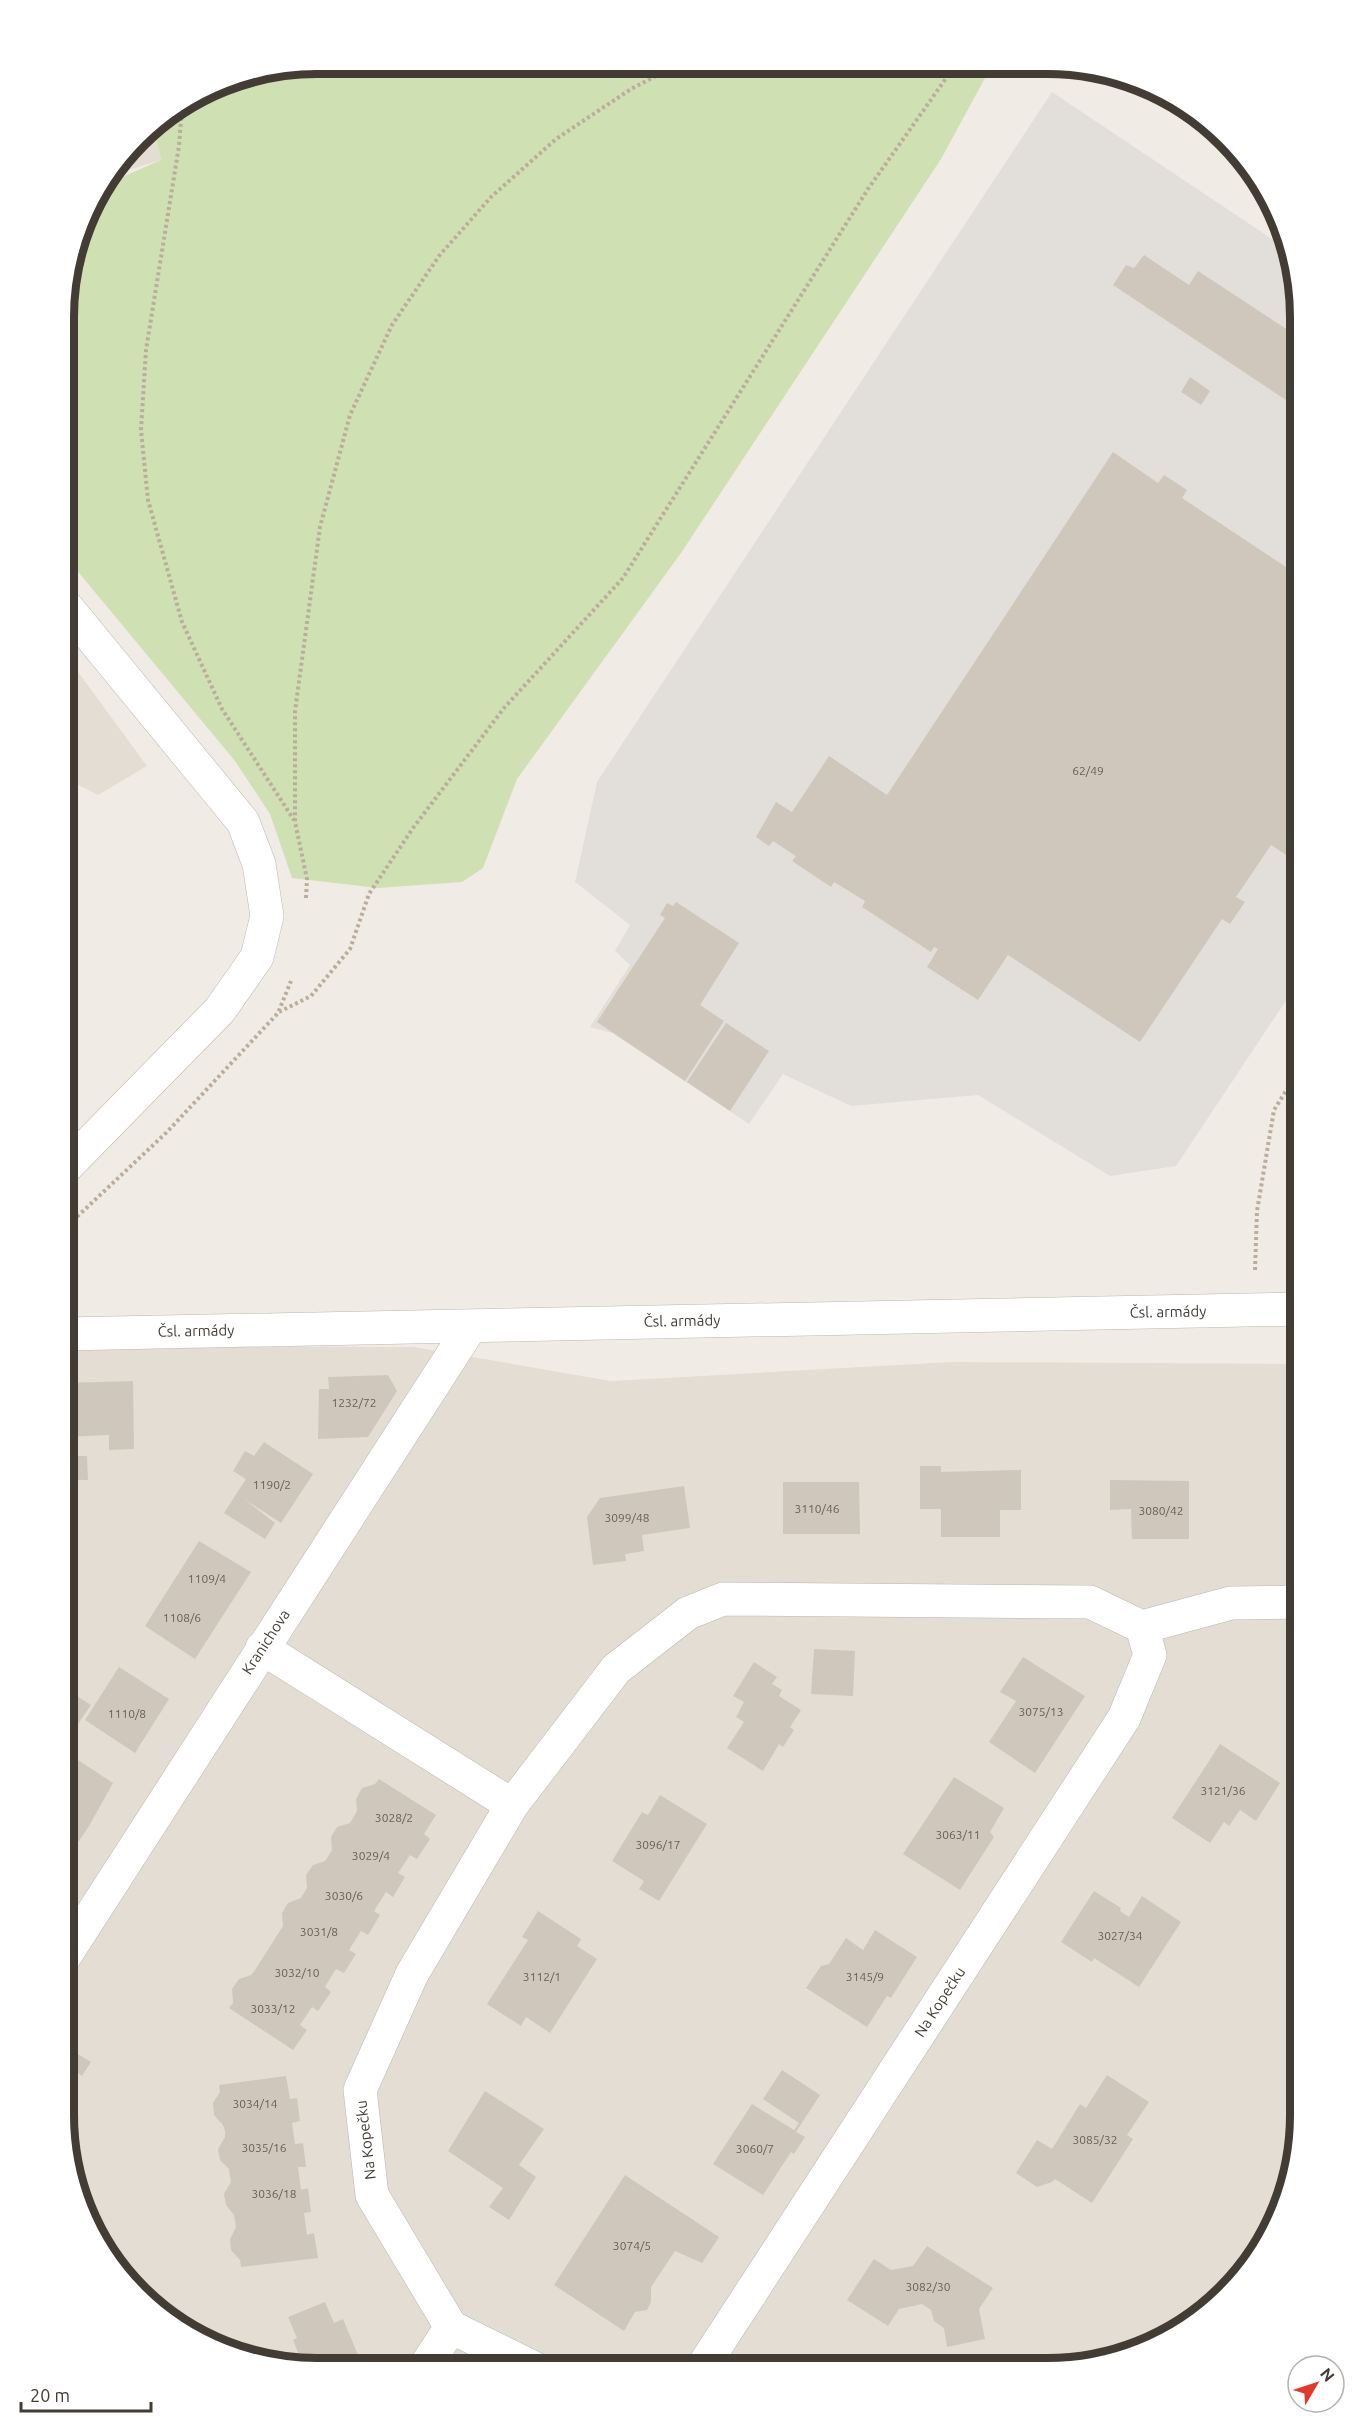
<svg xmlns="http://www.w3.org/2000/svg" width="1364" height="2432" viewBox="0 0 1364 2432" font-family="Ubuntu,sans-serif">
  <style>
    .residential { fill: #e4ddd3 }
    .industrial { fill: #e2deda }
    .green { fill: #cfe0b2 }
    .building { fill: #d0c7bc }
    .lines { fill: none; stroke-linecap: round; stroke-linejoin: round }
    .minor-casing { stroke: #bdb6ac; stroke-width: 34 }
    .path { stroke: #bbad9b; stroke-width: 4; stroke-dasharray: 3 3; stroke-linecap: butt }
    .minor { stroke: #fff; stroke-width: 33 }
    .labels { text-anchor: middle; stroke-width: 4.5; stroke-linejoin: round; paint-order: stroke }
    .number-label { font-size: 12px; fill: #665f57 }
    .street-label { font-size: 15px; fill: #423c35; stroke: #fff }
    .rim { fill: none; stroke: #423c35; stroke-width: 8 }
  </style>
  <rect width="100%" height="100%" fill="#f0ece5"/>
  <!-- residential -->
  <path class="residential" d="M153 124 161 160 112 175 149 126Z
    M65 654 147 766 98 795 65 778Z
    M64 1346 414 1347 611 1381 952 1362 1301 1364 1300 2132 1282 2212 1248 2270 1188 2326 1129 2355 1047 2369 283 2367 219 2350 162 2316 106 2256 77 2197 63 2115Z"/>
  <!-- industrial -->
  <path class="industrial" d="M1052 92 1290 251 1301 317V978L1176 1166 1110 1176 978 1095 851 1106 783 1074 749 1124 612 1033 590 1027 630 965 615 951 630 925 575 882 597 782Z"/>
  <!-- green -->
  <path class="green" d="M317 63 991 67 941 159 681 553 517 779 483 868 462 882 378 888 292 878 270 814 235 761 65 556V284L89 204 104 185 161 160 153 124 220 82Z"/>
  <!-- building -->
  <path class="building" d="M1144 255 1189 285 1198 271 1297 336 1288 349 1301 358V410L1113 285 1126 265 1134 268Z
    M1190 377 1210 391 1201 405 1181 392Z
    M1113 452 1158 483 1164 475 1187 490 1182 498 1301 577V856L1297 862 1271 845 1236 897 1245 902 1230 924 1222 919 1140 1042 1008 955 978 1000 927 967 938 949 934 947 931 952 862 907 865 901 834 882 831 887 792 861 796 856 773 841 769 846 756 837 776 802 792 812 829 756 887 795Z
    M676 902 739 943 700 1005 724 1021 685 1081 597 1022 665 918 660 915 667 903 673 906Z
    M726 1023 769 1051 730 1111 687 1082Z
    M388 1375 397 1391 368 1437 318 1439 319 1389H329L328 1377Z
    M133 1381 134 1449 109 1450V1435L64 1437V1383Z
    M264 1442 313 1474 281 1523 244 1499 275 1523 265 1539 224 1513 246 1479 233 1471 245 1451 254 1456Z
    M64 1456H87L88 1480H64Z
    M1301 1464V1543H1294V1517L1287 1509V1498L1294 1491V1465Z
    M920 1466H941V1472L1021 1470V1510H1000V1537H941V1509H920Z
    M1110 1480 1189 1481V1539H1132L1131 1509 1110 1510Z
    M783 1482H859L860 1534H783Z
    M684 1486 690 1528 642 1535 644 1551 625 1554 626 1561 593 1565 587 1517 600 1498Z
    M199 1541 251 1572 195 1659 145 1626Z
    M814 1649 855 1651 853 1696 811 1694Z
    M1023 1657 1085 1696 1035 1773 989 1742 1016 1701 1000 1692Z
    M754 1662 777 1677 772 1684 782 1690 779 1696 801 1710 790 1727 794 1730 783 1747 779 1744 763 1771 727 1748 744 1722 736 1717 744 1702 733 1696Z
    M119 1667 169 1699 135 1753 85 1720Z
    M66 1689 91 1705 63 1746V1693Z
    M1220 1744 1280 1783 1256 1821 1240 1810 1229 1826 1224 1822 1210 1843 1172 1818Z
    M63 1750 113 1783 89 1826 71 1853 69 1851 63 1859Z
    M954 1777 1004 1808 990 1832 994 1837 960 1890 903 1854Z
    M379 1779 436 1815 424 1834 430 1839 417 1859 410 1855 398 1873 405 1877 393 1897 386 1892 374 1911 380 1915 368 1935 361 1931 349 1950 356 1954 344 1973 336 1969 325 1987 331 1992 318 2011 312 2007 300 2025 307 2030 293 2050 229 2008 233 2003 232 1989 239 1979 251 1975 255 1970 283 1926 282 1913 288 1903 301 1898 307 1888 306 1875 313 1865 325 1861 329 1855 332 1850 331 1837 337 1827 350 1823 357 1811 356 1799 362 1788 375 1784Z
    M660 1795 707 1824 659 1901 639 1889 644 1881 612 1861 642 1812 648 1815Z
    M1094 1891 1121 1908 1120 1911 1129 1917 1142 1896 1181 1922 1139 1987 1094 1958 1092 1962 1061 1942Z
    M538 1911 581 1939 577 1946 597 1959 550 2033 526 2017 521 2026 487 2004 528 1940 522 1937Z
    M875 1930 917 1957 891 1998 887 1996 867 2027 806 1988 821 1966 829 1964 846 1938 863 1950Z
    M76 2053 91 2062 82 2076 68 2066Z
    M782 2070 820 2095 796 2132 805 2137 794 2154 791 2152 763 2195 713 2164 752 2104 794 2130 799 2123 763 2099Z
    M1107 2075 1149 2102 1127 2135 1133 2139 1092 2203 1055 2179 1052 2182 1037 2187 1016 2173 1037 2140 1052 2149 1080 2104 1086 2108Z
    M286 2076 290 2099 297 2098 300 2121 292 2123 295 2144 303 2143 306 2167H298L301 2190 308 2188 311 2212 304 2213 307 2235 314 2233 318 2258 241 2267 240 2260 231 2250 230 2239 236 2227 234 2215 226 2205 224 2194 231 2182 229 2169 220 2160 218 2149 225 2137V2131L223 2125 214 2115 213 2103 220 2092 219 2085Z
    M485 2091 544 2129 519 2165 536 2177 509 2220 489 2207 503 2188 448 2151Z
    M1300 2123V2132L1299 2140 1292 2135Z
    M625 2175 719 2237 702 2263 675 2251 651 2287V2302L647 2310 635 2312 624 2331 554 2285Z
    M927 2246 993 2288 979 2309 985 2339 947 2347 944 2328 934 2321 931 2310 922 2304 899 2309 888 2326 847 2300 874 2259 891 2270 913 2266Z
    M325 2302 334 2323 343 2319 363 2367H304L293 2340 297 2338 288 2317Z"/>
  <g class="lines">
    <!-- minor casing -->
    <g class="minor-casing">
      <path id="minor" d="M64 1169 220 1010 257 957 267 916 259 864 243 822 65 605
        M64 1334 1301 1309
        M1142 1627 1231 1603 1301 1602
        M262 1648 512 1805
        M63 1959 471 1326
        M425 2367 451 2327
        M534 2368 451 2327 372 2195 360 2090 412 1974 512 1805 616 1669 688 1613 723 1599 1090 1602 1142 1627 1150 1655 1124 1718 702 2368"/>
    </g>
    <!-- path -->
    <path class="path" d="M182 106 179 146 146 350 141 430 148 500 182 622 222 709 294 820
      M306 898 307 879 295 822V711L320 527 350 415 392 325 439 256 491 197 556 139 631 89 677 65
      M279 1012 311 996 350 949 369 894 413 828 504 708 623 578 868 189 954 67
      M64 1229 167 1132 278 1013 291 981
      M1255 1270 1257 1211 1274 1110 1301 1067"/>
    <!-- minor -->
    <use href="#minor" class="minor"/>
  </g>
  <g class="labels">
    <!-- number labels -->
    <g class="number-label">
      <text x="1088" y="775">62/49</text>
      <text x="354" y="1407">1232/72</text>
      <text x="272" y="1489">1190/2</text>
      <text x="817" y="1513">3110/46</text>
      <text x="1161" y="1515">3080/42</text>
      <text x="627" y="1522">3099/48</text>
      <text x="207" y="1583">1109/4</text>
      <text x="182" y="1622">1108/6</text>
      <text x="1041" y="1716">3075/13</text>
      <text x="127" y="1718">1110/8</text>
      <text x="1223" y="1795">3121/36</text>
      <text x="394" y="1822">3028/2</text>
      <text x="958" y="1839">3063/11</text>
      <text x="658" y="1849">3096/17</text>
      <text x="371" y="1860">3029/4</text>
      <text x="344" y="1900">3030/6</text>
      <text x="319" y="1936">3031/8</text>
      <text x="1120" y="1940">3027/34</text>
      <text x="297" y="1977">3032/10</text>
      <text x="542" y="1981">3112/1</text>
      <text x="865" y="1981">3145/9</text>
      <text x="273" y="2013">3033/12</text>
      <text x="255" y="2108">3034/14</text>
      <text x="1095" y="2144">3085/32</text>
      <text x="264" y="2152">3035/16</text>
      <text x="755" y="2153">3060/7</text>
      <text x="274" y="2198">3036/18</text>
      <text x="632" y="2250">3074/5</text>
      <text x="928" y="2291">3082/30</text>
    </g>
    <!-- street labels -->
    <g class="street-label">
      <text transform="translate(1168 1312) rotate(-1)" y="5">Čsl. armády</text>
      <text transform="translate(682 1321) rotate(-1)" y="5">Čsl. armády</text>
      <text transform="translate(196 1331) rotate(-1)" y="5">Čsl. armády</text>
      <text transform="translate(266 1642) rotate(-57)" y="5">Kranichova</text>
      <text transform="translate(940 2002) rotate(-57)" y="5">Na Kopečku</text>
      <text transform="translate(366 2140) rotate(-97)" y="5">Na Kopečku</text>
    </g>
  </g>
  <!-- crop -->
  <path d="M0 0H1364V2432H0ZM317 74H1047A243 243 0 0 1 1290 317V2115A243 243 0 0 1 1047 2358H317A243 243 0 0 1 74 2115V317A243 243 0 0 1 317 74Z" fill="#fff" fill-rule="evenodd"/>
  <path class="rim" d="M317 74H1047A243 243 0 0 1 1290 317V2115A243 243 0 0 1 1047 2358H317A243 243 0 0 1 74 2115V317A243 243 0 0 1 317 74Z"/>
  <!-- north arrow -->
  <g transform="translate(1316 2384) rotate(51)"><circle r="28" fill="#ffffff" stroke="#b3b1ae" stroke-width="1.5"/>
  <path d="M0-4.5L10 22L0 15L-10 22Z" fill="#e2392a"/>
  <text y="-9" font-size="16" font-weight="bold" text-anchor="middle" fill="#423c35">N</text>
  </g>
  <!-- scale -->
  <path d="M21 2402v9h130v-9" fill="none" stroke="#423c35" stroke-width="3"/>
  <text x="30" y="2402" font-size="18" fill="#423c35" stroke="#ffffff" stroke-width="4.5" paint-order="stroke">20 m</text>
</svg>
